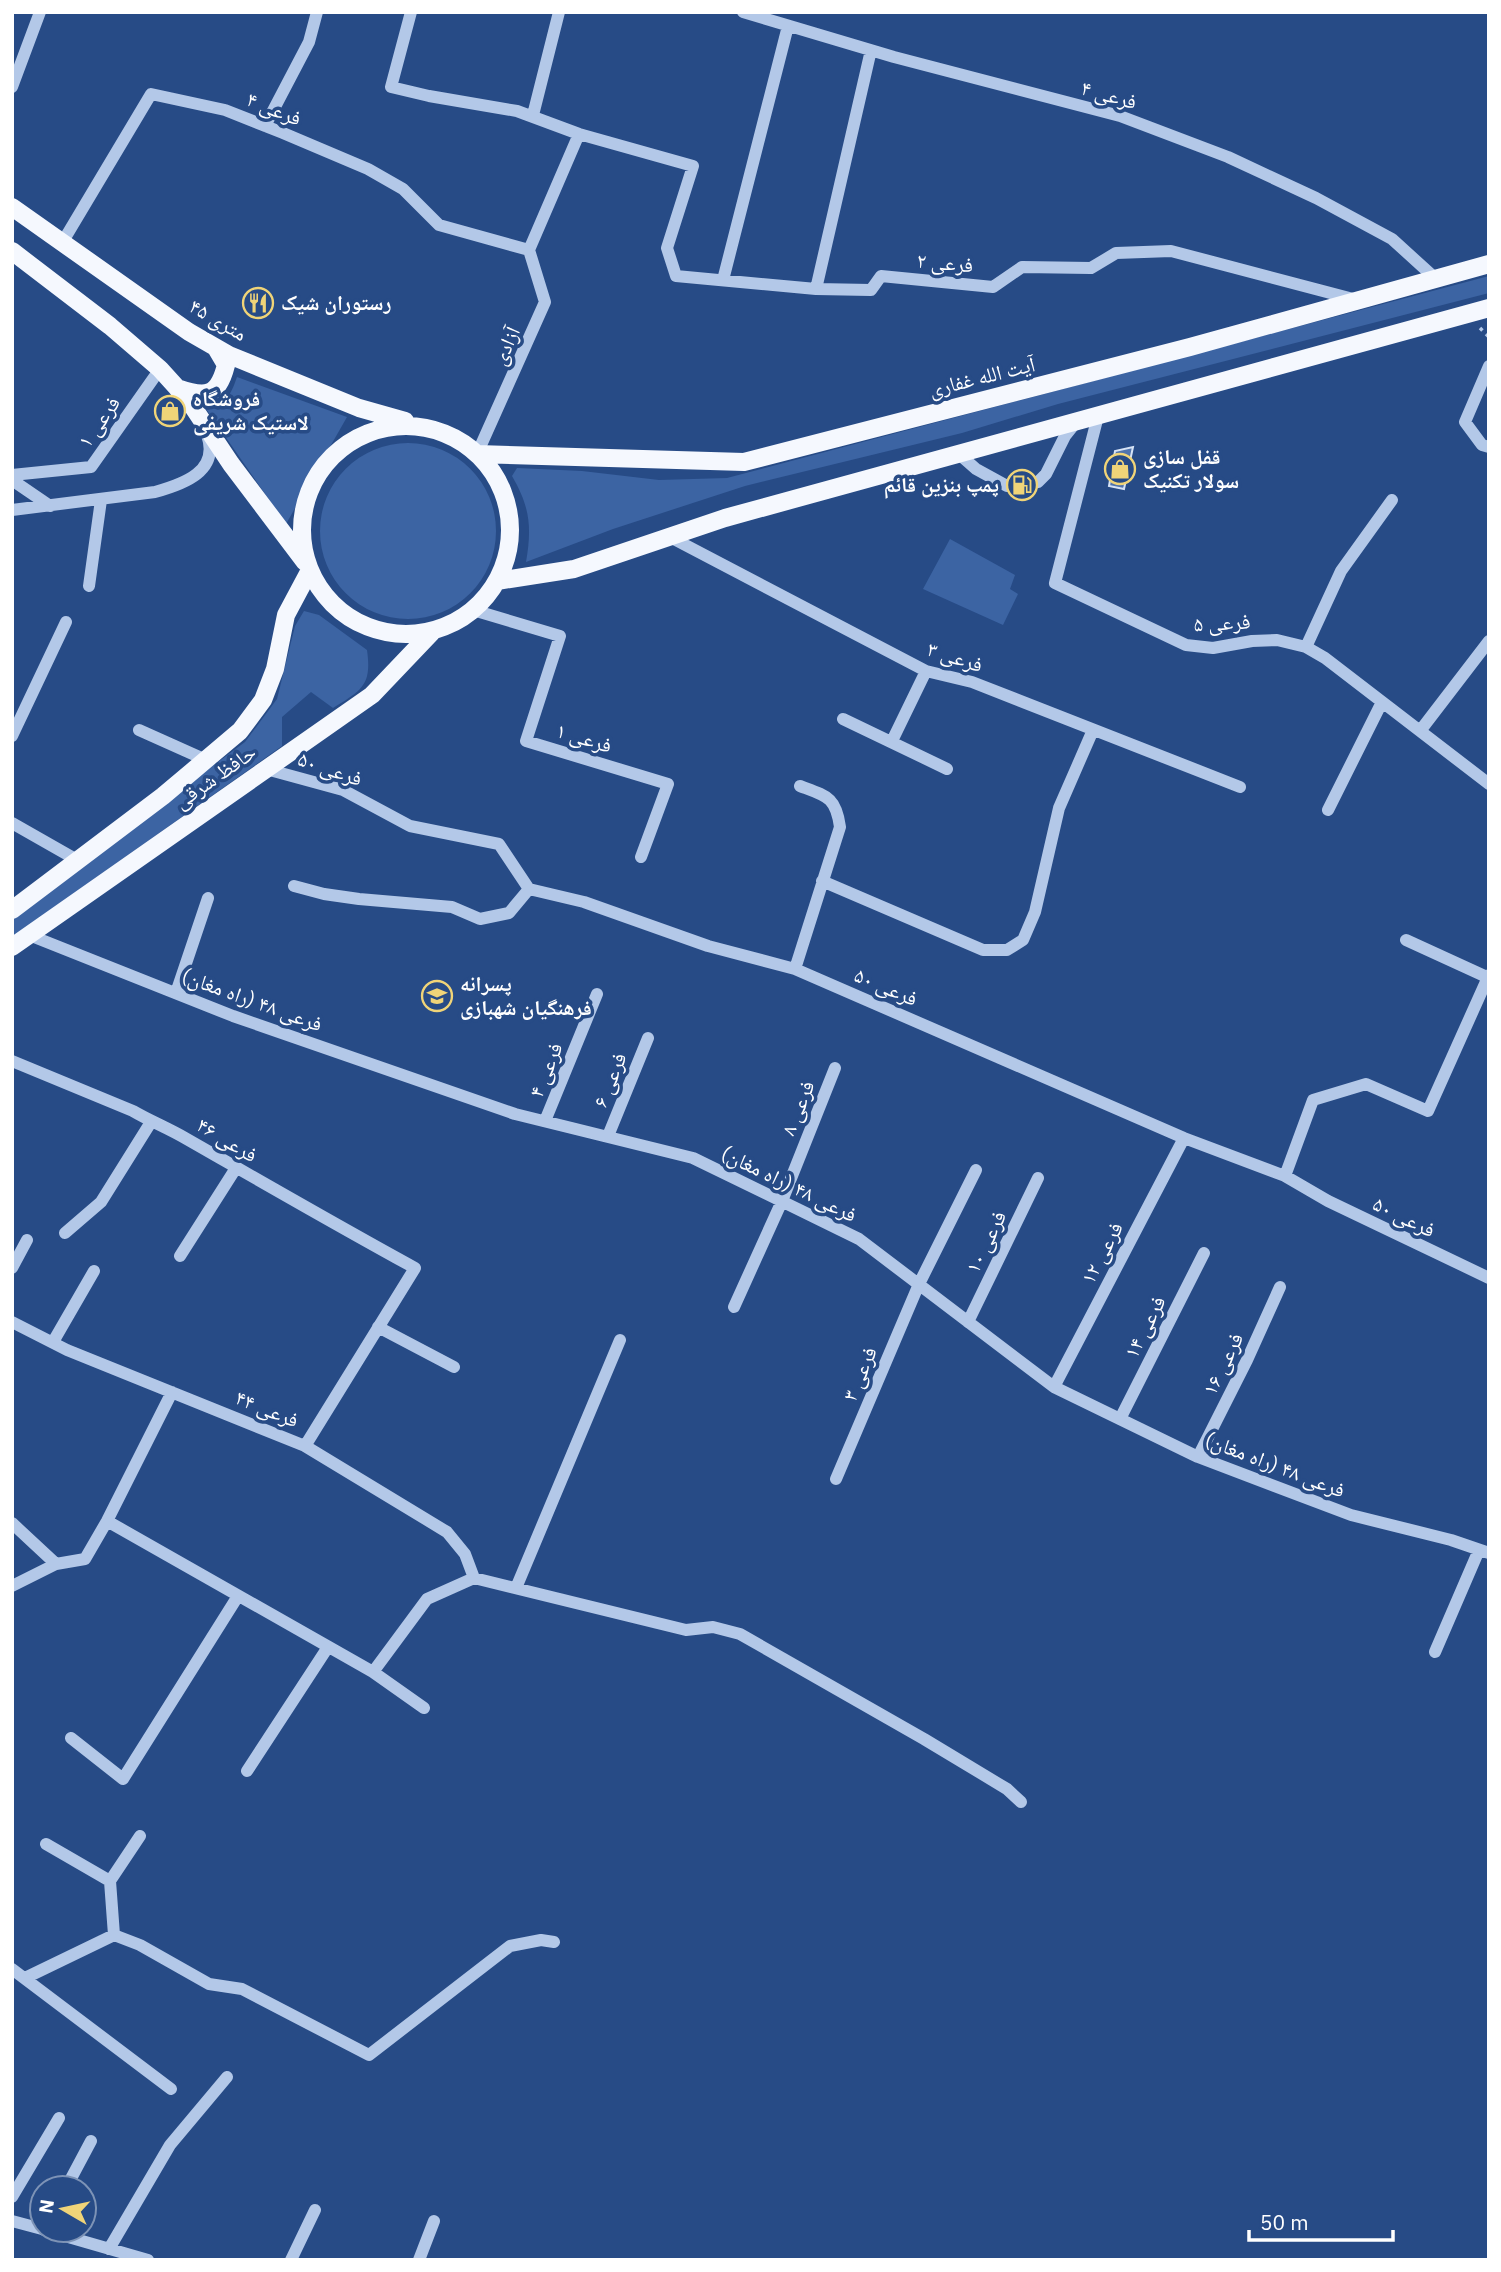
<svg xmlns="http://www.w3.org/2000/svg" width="1501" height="2272" viewBox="0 0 1501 2272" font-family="'IBM Plex Sans','Noto Naskh Arabic',sans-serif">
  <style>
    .green { fill: #3c64a3 }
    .building { fill: #5074ae; stroke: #d6e3f6; stroke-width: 2 }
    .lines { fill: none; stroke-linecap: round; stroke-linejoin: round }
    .path { stroke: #b3c8e8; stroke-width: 3.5; stroke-dasharray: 3.5 5; stroke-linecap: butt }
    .minor { stroke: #b3c8e8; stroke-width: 12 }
    .major { stroke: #f5f8fe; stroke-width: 18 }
    .labels { text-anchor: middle; stroke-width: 7; stroke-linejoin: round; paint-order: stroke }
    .street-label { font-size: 21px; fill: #fff; stroke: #274b86 }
    .poi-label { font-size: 21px; font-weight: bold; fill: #fff; stroke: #274b86; text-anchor: start }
  </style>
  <rect width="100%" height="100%" fill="#274b86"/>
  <!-- green -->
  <path class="green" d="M1489 276V293L1058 404 962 433 745 486 613 529 526 562C532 527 530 507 512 476L517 468 582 471 659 480 727 478Z
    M237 377 347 417 286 524 204 406C226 404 230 397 237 377Z
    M320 531a88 88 0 1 1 176 0a88 88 0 1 1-176 0Z
    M950 539 1015 575 1010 589 1018 594 1003 625 923 589Z
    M304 611 319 615 367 650C372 685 362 690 333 708L311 692 282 717V746L12 937V914L245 742 277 699 295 626Z"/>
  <!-- building -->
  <path class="building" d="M1133 447 1124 489 1109 486 1115 451Z"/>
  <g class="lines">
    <!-- path -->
    <path class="path" d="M1480 328 1489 337"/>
    <!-- minor -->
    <path class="minor" d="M411 12 391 87 429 96 517 111 579 134 693 166 667 248 676 276 816 289 871 290 881 276 993 287 1022 267 1091 268 1116 253 1171 251 1357 300
      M743 12 894 57 1120 116 1228 157 1316 198 1392 239 1436 279
      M12 87 40 12
      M533 115 559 12
      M265 126 309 42 317 12
      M62 243 151 94 225 110 283 133 368 169 403 189 439 225 529 250
      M529 250 579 134
      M723 280 788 26
      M816 289 871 50
      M1489 366 1465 422 1482 445 1489 447
      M1098 416 1055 583 1186 645 1213 648 1252 641 1277 640 1306 647 1325 658 1489 784
      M477 454 545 302 529 250
      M959 454 976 469 1007 486 1038 482 1046 474 1065 436 1077 421
      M12 475 91 467 160 369
      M12 480 50 506
      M12 510 155 492C184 484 220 471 207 435
      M670 537 926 671 972 682 1240 787
      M89 586 101 500
      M473 610 560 636 526 741 668 784 641 857
      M1306 647 1341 571 1392 500
      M843 719 947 769
      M139 730 206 760
      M1420 731 1489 641
      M12 736 66 622
      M892 741 926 671
      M266 769 343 790 410 826 499 844 529 889 584 902 708 946 795 969 1184 1138 1285 1176 1328 1201 1489 1278
      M1328 810 1382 702
      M12 823 77 860
      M822 881 983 950H1007L1023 940 1035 912 1059 808 1093 730
      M294 886 324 894 359 899 452 907 480 919 509 913 529 889
      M29 935 233 1016 515 1114 693 1158 859 1239 1054 1387 1198 1457 1351 1515 1451 1540 1489 1553
      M1406 940 1489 978
      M795 969 840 827C836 797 827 796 800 786
      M176 993 208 898
      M12 1061 133 1111C150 1121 168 1128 185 1138 262 1182 338 1226 415 1268L305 1446
      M545 1121 597 994
      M608 1136 648 1038
      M1285 1176 1313 1100 1366 1084 1428 1111 1489 975
      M65 1233 101 1202 151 1122
      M180 1256 236 1168
      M12 1268 27 1240
      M734 1307 782 1201 835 1068
      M12 1322 67 1350 305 1446 447 1532 465 1554 474 1578
      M968 1322 1038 1178
      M378 1327 454 1367
      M53 1342 94 1271
      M1054 1387 1184 1138
      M1120 1419 1204 1253
      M1198 1457 1247 1360 1280 1287
      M836 1479 919 1284 976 1170
      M107 1521 373 1672 424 1708
      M12 1523 56 1564
      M12 1586 56 1564 85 1559 107 1521 172 1392
      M516 1588 620 1340
      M1435 1652 1479 1550
      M373 1672 427 1599 474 1578 686 1630 713 1627 740 1634 924 1739 1007 1789 1021 1802
      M71 1738 123 1779 238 1596
      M247 1771 328 1647
      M46 1844 110 1881
      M114 1935 110 1881 140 1836
      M12 1969 171 2089
      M25 1978 114 1935 140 1945 209 1984 242 1989 369 2055 510 1946 541 1940 554 1942
      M66 2188 91 2141
      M12 2197 59 2118
      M12 2221 42 2229
      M44 2230 148 2260
      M109 2249 170 2145 227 2077
      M291 2260 315 2210
      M419 2260 434 2221"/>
    <!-- major -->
    <path class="major" d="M12 207 189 332 229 355 359 408 405 421
      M12 251 110 326 160 369 189 401 231 464 305 562
      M177 388C206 398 218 397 226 365L216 348
      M302 530a104 104 0 1 1 208 0a104 104 0 1 1-208 0Z
      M477 454 744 462 1190 347 1489 264
      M497 581 574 569 725 518 1489 308
      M12 910 163 796 240 731 263 700 275 669 286 615 310 570
      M12 947 372 695 433 631"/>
  </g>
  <!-- icons -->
  <defs>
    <g id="restaurant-ring" transform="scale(1.575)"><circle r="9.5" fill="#274b86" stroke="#f0d478" stroke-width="1.5"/><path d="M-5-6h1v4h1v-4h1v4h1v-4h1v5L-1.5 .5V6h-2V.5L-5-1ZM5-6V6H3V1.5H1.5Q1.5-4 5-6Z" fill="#f0d478"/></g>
    <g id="shop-ring" transform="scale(1.575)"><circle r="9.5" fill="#274b86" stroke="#f0d478" stroke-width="1.5"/><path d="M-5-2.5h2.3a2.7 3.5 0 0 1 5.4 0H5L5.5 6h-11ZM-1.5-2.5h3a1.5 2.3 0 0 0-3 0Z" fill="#f0d478"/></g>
    <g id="fuel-ring" transform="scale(1.575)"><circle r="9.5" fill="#274b86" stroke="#f0d478" stroke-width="1.5"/><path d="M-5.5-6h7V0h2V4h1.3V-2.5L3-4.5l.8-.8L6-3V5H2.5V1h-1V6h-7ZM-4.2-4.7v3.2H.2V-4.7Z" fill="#f0d478"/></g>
    <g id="school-ring" transform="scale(1.575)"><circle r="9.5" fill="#274b86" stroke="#f0d478" stroke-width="1.5"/><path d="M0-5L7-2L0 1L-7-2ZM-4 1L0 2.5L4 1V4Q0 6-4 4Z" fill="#f0d478"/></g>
  </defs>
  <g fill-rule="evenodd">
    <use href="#restaurant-ring" x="258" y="303"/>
    <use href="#shop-ring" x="170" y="411"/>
    <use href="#shop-ring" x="1120" y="469"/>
    <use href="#fuel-ring" x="1022" y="485"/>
    <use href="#school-ring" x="437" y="996"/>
  </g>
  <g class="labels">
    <!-- street labels -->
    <g class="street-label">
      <text transform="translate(1109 95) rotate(16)" y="7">فرعی ۴</text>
      <text transform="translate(274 109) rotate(22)" y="7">فرعی ۴</text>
      <text transform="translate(945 263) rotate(5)" y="7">فرعی ۲</text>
      <text transform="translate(218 320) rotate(30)" y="7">۴۵ متری</text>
      <text transform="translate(506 346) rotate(-66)" y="7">آزادی</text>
      <text transform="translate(982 377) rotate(-14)" y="7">آیت الله غفاری</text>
      <text transform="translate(99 422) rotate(-55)" y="7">فرعی ۱</text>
      <text transform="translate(1222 623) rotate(-3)" y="7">فرعی ۵</text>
      <text transform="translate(955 657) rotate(18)" y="7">فرعی ۳</text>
      <text transform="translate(584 738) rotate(17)" y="7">فرعی ۱</text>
      <text transform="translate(330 769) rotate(19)" y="7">فرعی ۵۰</text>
      <text transform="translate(215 777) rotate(-35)" y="7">حافظ شرقی</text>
      <text transform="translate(886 987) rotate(23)" y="7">فرعی ۵۰</text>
      <text transform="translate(252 1000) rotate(20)" y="7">فرعی ۴۸ (راه مغان)</text>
      <text transform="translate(546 1070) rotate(-68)" y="7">فرعی ۴</text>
      <text transform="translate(610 1080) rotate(-68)" y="7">فرعی ۶</text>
      <text transform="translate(798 1108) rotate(-68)" y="7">فرعی ۸</text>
      <text transform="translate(227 1140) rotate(31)" y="7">فرعی ۴۶</text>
      <text transform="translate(789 1184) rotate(26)" y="7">فرعی ۴۸ (راه مغان)</text>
      <text transform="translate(1404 1217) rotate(26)" y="7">فرعی ۵۰</text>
      <text transform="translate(986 1242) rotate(-64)" y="7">فرعی ۱۰</text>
      <text transform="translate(1102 1253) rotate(-62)" y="7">فرعی ۱۲</text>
      <text transform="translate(1145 1327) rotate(-63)" y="7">فرعی ۱۴</text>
      <text transform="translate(1223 1364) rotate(-64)" y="7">فرعی ۱۶</text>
      <text transform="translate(860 1374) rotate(-67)" y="7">فرعی ۳</text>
      <text transform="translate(267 1409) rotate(22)" y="7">فرعی ۴۴</text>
      <text transform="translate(1275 1465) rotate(21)" y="7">فرعی ۴۸ (راه مغان)</text>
    </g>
    <!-- poi labels -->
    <g class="poi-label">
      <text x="281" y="310">رستوران شیک</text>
      <text x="193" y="406">فروشگاه<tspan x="193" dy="24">لاستیک شریفی</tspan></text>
      <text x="1143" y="464">قفل سازی<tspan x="1143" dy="24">سولار تکنیک</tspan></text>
      <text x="999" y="492" text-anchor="end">پمپ بنزین قائم</text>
      <text x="460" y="991">پسرانه<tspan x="460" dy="24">فرهنگیان شهبازی</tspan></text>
    </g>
  </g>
  <!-- border -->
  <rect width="1501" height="2272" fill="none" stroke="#ffffff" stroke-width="28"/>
  <!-- north arrow -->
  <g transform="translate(63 2209) rotate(279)"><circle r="33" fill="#274b86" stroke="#7d93b6" stroke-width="2"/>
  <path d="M0-5L12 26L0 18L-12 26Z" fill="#f0d478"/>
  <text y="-10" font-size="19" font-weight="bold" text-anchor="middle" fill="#ffffff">N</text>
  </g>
  <!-- scale -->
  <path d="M1249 2230v10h144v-10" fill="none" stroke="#ffffff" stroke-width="3.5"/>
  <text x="1260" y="2230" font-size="21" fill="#ffffff" stroke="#274b86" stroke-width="5" paint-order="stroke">50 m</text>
</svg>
